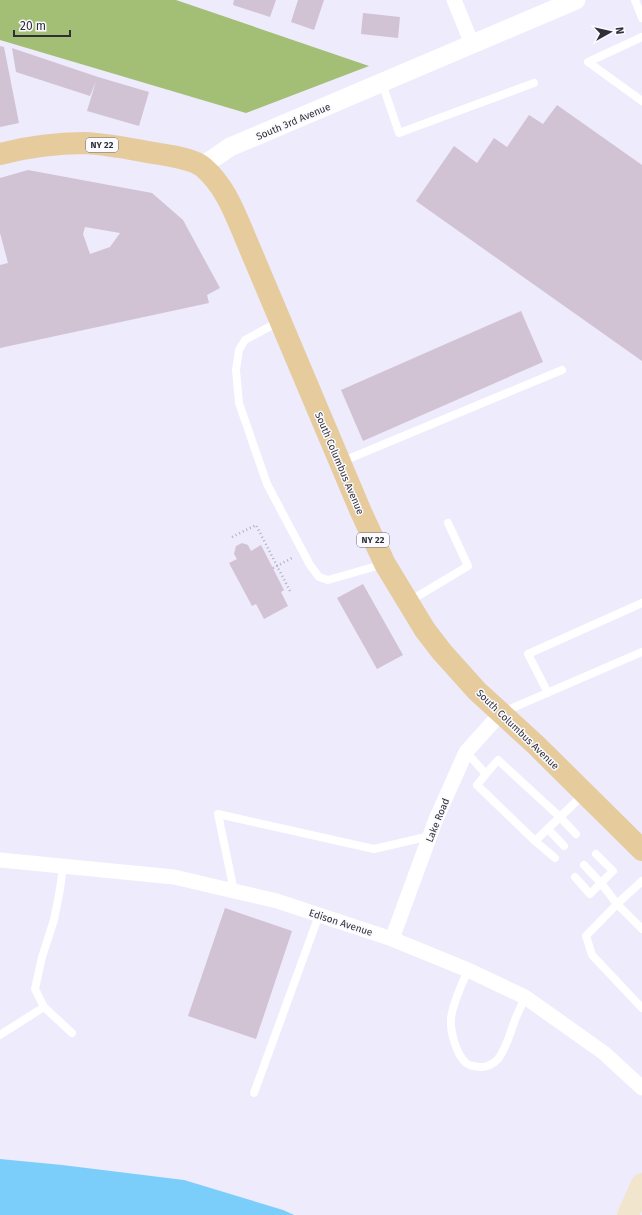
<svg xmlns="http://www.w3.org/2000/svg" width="642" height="1215" viewBox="0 0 642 1215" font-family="'Fira Sans',sans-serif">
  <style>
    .forest { fill: #a3bf76 }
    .water { fill: #7ccefa }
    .building { fill: #d1c3d4; fill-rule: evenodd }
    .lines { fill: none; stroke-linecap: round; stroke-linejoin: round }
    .path { stroke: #b0aebc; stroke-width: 2.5; stroke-dasharray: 1 3; stroke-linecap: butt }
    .service { stroke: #fff; stroke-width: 8 }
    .minor { stroke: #fff; stroke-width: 15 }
    .tertiary { stroke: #fff; stroke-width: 19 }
    .secondary { stroke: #f2e5ce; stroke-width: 22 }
    .primary { stroke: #e6cb9d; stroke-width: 22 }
    .labels { text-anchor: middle; stroke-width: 3; stroke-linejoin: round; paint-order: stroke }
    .shield { fill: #fbfaff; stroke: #6d6c73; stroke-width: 1 }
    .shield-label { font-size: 9px; font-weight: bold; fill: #302f37 }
    .street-label { font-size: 10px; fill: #302f37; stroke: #fbfaff }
  </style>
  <rect width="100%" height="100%" fill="#edebfc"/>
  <!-- forest -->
  <path class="forest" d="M0 0H176L369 66 246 113 0 40Z"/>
  <!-- water -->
  <path class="water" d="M0 1159 62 1165 184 1180 283 1210 294 1215H0Z"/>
  <!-- building -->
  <path class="building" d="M234 0H276L270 17 233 5Z
    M298 0H324L314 30 291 22Z
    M363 13 400 17 398 38 361 34Z
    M0 46 4 47 19 123 0 127Z
    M12 48 98 77 149 92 139 126 87 111 96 81 90 96 16 72Z
    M557 105 642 165V361L416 201 454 146 477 163 494 138 507 147 529 115 543 124Z
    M28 170 152 193 183 220 220 288 207 295 209 303 0 348V265L8 263 0 233V178ZM85 227 120 233 110 247 90 254 83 234Z
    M521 311 543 362 363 441 341 390Z
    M242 543 248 545 251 551 261 545 284 590 281 592 288 606 264 619 256 604 252 606 229 563 237 559 234 554 236 546Z
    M363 584 403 655 377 669 337 598Z
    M225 908 292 931 256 1039 188 1016Z"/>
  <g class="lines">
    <!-- path -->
    <path class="path" d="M232 537 256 525 290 591
      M273 568 292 558"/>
    <!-- service -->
    <path class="service" d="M635 0 642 18
      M642 37 588 62 642 101
      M382 83 399 133 534 83
      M280 321 245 340 239 350 236 370 239 403 267 484 310 565 319 577 328 580 384 564
      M341 462 562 370
      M408 602 468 566 448 523
      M548 693 528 654 642 603
      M503 712 642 652
      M466 752 486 774 498 760 560 817 584 794
      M486 774 477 785 535 841 560 817 576 834
      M548 829 564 846
      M535 841 555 858
      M584 865 601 883 617 904 586 936 592 955 642 1008
      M63 866 60 889 54 920 42 957 35 989 44 1007 72 1033
      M575 877 590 894 613 871 596 854
      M642 881 617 904 642 929
      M234 891 218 814 374 849 430 836
      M468 970C462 984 452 1004 451 1019 450 1031 456 1053 465 1062 469 1066 477 1067 482 1067 488 1067 494 1063 498 1059 507 1047 510 1033 515 1020 518 1012 522 1005 525 997
      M0 1035 44 1007
      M254 1093 319 915"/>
    <!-- minor -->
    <path class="minor" d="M454 0 472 44
      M0 860 174 877 277 901 392 939 468 970 525 997 604 1053 642 1088
      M392 939 436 819 466 752 501 713"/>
    <!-- tertiary -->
    <path class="tertiary" d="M202 166 230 147 576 0"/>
    <!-- secondary -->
    <path class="secondary" d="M628 1215 642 1184"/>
    <!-- primary -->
    <path class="primary" d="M0 154C27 147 56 143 84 143 110 144 135 150 160 154 172 156 193 159 203 167 225 186 234 211 245 237L361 512 385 564 425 630 442 652 477 691 536 745 642 850"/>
  </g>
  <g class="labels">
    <!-- shield labels -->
    <g class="shield">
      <rect x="86" y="138" width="32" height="14" rx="3"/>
      <rect x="357" y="533" width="32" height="14" rx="3"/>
    </g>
    <g class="shield-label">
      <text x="102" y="148">NY 22</text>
      <text x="373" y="543">NY 22</text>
    </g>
    <!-- street labels -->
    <g class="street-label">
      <text transform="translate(293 121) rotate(-23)" y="4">South 3rd Avenue</text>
      <text transform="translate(340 463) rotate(67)" y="4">South Columbus Avenue</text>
      <text transform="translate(518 729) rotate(44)" y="4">South Columbus Avenue</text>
      <text transform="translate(437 820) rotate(-68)" y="4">Lake Road</text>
      <text transform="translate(341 922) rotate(18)" y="4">Edison Avenue</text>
    </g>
  </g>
  <!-- north arrow -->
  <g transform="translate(610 32) rotate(82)" stroke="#fbfaff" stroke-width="3" paint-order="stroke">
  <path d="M0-3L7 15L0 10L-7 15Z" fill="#302f37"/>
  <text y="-6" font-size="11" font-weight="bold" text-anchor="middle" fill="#302f37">N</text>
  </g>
  <!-- scale -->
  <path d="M14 30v6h56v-6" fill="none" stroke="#302f37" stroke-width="2"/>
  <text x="20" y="30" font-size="12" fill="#302f37" stroke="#fbfaff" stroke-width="3" paint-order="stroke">20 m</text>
</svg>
